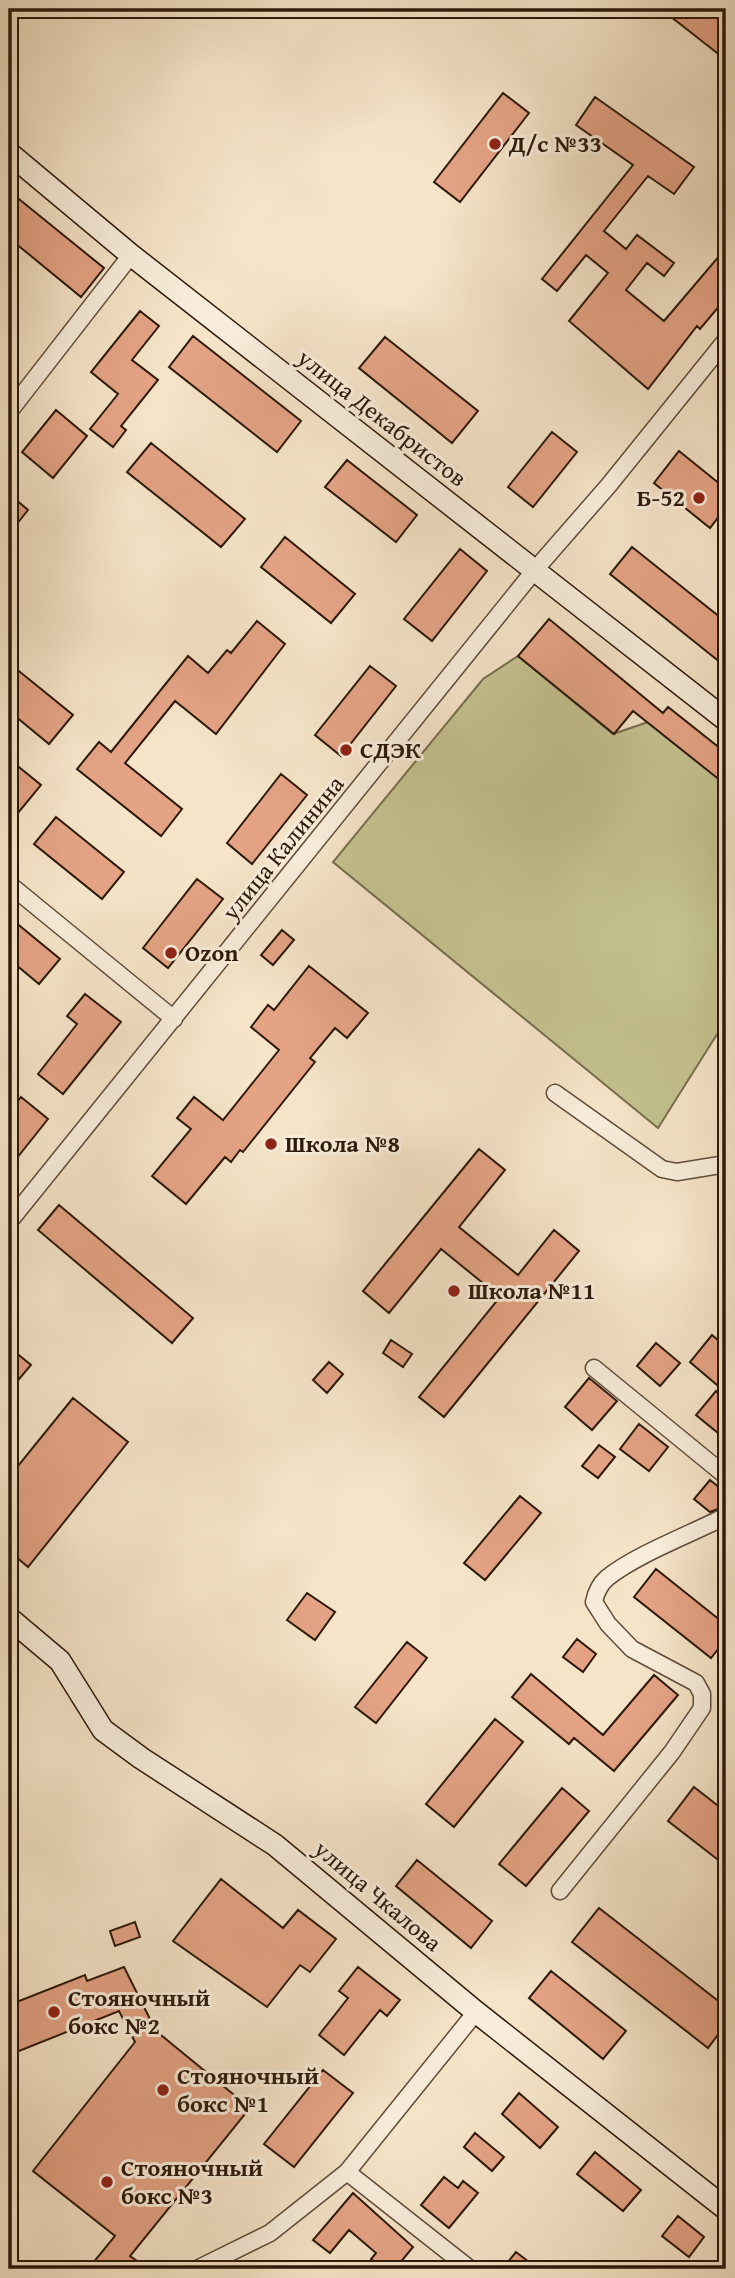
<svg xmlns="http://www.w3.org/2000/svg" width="735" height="2278" viewBox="0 0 735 2278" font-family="'Gentium Book Plus',serif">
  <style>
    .green { fill: #c4c290; stroke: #786e4e; stroke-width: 2 }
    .building { fill: #e4a385; stroke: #2d190b; stroke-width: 2 }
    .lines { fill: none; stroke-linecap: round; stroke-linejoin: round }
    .street-casing { stroke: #5f4c3a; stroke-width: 19 }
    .secondary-casing { stroke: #2d190b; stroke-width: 24 }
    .street { stroke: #f8eddb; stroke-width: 16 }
    .secondary { stroke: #f8eddb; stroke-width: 21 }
    .poi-dot { fill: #8f2418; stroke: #f8eddb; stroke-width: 2.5 }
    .labels { text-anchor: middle; stroke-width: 6; stroke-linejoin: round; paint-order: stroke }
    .poi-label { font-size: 24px; font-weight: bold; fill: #2d190b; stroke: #f8eddb; text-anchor: start }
    .street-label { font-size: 24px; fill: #2d190b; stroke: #f8eddb }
  </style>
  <rect width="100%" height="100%" fill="#f5e4c8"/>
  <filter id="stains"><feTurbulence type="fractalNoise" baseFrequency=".00286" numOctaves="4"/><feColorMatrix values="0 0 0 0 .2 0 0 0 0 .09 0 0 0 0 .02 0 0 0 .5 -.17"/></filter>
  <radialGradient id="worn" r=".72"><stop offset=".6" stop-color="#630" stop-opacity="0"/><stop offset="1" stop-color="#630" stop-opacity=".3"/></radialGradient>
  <!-- green -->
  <path class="green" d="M518 656 613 734 654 720 726 779V1020L658 1128 333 862 483 679Z"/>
  <!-- building -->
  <path class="building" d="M661 9H712L726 20V60Z
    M503 93 529 113 460 202 434 182Z
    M595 97 694 167 674 194 648 176 604 231 626 249 637 235 674 263 664 276 647 263 626 290 664 321 726 248V298L700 329 697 326 648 389 569 321 608 273 586 255 557 291 542 279 633 165 576 125Z
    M9 191 104 268 81 297 9 238Z
    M140 311 159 326 132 360 158 380 121 426 126 430 113 447 90 429 118 394 91 372Z
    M193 336 301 421 277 452 169 367Z
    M385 337 478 411 452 443 359 368Z
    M56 410 87 436 53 478 22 452Z
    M552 432 577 452 533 507 508 487Z
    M151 443 245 519 221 547 127 472Z
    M679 451 726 489V507L710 528 654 483Z
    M347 460 417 515 396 542 325 487Z
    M9 494 28 510 9 534Z
    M285 537 355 594 331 623 261 567Z
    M632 547 726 622V667L610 574Z
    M460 549 487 571 432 641 404 619Z
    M549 619 663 713 668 707 726 753V785L633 711 614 734 518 656Z
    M257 621 285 644 216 734 175 701 125 763 182 809 161 836 77 769 99 742 111 752 188 656 208 673 227 650 231 653Z
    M9 663 73 715 49 744 9 711Z
    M370 666 396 686 341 756 315 735Z
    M9 759 41 785 9 824Z
    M281 774 307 795 252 864 227 843Z
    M56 817 124 872 102 899 34 844Z
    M197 879 223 899 168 968 143 948Z
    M9 917 60 959 39 984 9 959Z
    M282 930 294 940 273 965 261 955Z
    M309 966 368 1013 347 1038 335 1028 310 1058 315 1062 243 1152 240 1150 231 1162 225 1157 186 1204 152 1176 191 1129 177 1118 194 1097 223 1120 279 1050 251 1027 268 1005 274 1010Z
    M85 994 121 1022 63 1094 38 1074 77 1024 67 1016Z
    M21 1097 48 1119 9 1168V1112Z
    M479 1149 505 1170 459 1227 518 1275 554 1230 579 1251 444 1417 419 1397 500 1297 441 1249 389 1313 363 1291Z
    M59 1205 193 1318 172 1343 38 1230Z
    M712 1335 726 1347V1373L717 1385 690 1362Z
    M391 1340 412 1354 403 1367 383 1353Z
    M656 1343 680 1363 660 1386 637 1366Z
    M9 1347 31 1365 9 1391Z
    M329 1362 343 1374 327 1393 313 1380Z
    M589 1378 617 1401 592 1430 565 1407Z
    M716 1391 726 1400V1423L718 1433 696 1415Z
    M73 1398 128 1442 28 1567 9 1551V1477Z
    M639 1424 668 1447 649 1471 620 1449Z
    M599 1445 615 1457 598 1478 582 1466Z
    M710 1480 726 1493V1506L710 1512 694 1499Z
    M520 1496 541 1513 485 1580 464 1563Z
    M656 1569 726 1625V1639L711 1658 634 1597Z
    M307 1593 335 1612 315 1640 287 1620Z
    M577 1639 596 1654 583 1672 563 1657Z
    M407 1642 427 1658 376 1723 355 1707Z
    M531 1674 603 1735 654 1675 678 1695 614 1771 574 1738 569 1744 512 1697Z
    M495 1719 523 1742 454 1827 426 1804Z
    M694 1787 726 1812V1866L668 1821Z
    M562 1788 589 1811 526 1886 499 1864Z
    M417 1860 492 1921 471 1948 396 1886Z
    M221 1879 283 1928 298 1910 336 1939 310 1972 300 1965 267 2007 173 1941Z
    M599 1908 726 2007V2024L708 2048 572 1942Z
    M135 1922 140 1937 115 1946 110 1931Z
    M124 1967 156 2031 250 2108 130 2256 137 2261 131 2269H88L115 2236 33 2171 135 2042 119 2011 9 2055V2005L85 1975 87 1981Z
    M358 1967 400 2000 387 2016 380 2010 344 2055 319 2035 348 1998 339 1991Z
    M551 1971 626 2031 603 2059 529 1998Z
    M323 2070 353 2093 294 2167 264 2144Z
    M519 2093 558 2127 540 2148 502 2114Z
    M475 2133 504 2157 492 2171 464 2147Z
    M595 2152 641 2190 623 2211 577 2174Z
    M444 2177 458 2188 463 2181 478 2193 449 2228 421 2205Z
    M353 2193 413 2247 395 2269H383L371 2259 376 2253 349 2230 330 2253 313 2240Z
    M678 2216 704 2237 689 2257 662 2236Z
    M516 2252 538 2269H502Z"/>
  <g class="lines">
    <!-- street casing -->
    <g class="street-casing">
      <path id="street" d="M9 412 131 255
        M9 884 174 1019
        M555 1093 662 1169 677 1172 726 1164
        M9 1222 534 571 609 485 726 340
        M594 1368 726 1476
        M560 1891 672 1752 702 1708V1694L696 1683 632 1649 608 1624 594 1602C596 1592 599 1585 607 1578 637 1554 691 1534 726 1516
        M347 2172 470 2269
        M197 2269 270 2233 347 2172 476 2012"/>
    </g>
    <!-- secondary casing -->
    <g class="secondary-casing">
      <path id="secondary" d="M9 153 131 255 726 720
        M9 1618 60 1661 103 1730 141 1758 275 1845 476 2012 726 2209"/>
    </g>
    <!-- street -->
    <use href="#street" class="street"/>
    <!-- secondary -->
    <use href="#secondary" class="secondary"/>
  </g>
  <!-- markers -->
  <g class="poi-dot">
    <circle cx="495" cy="144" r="7"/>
    <circle cx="699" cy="498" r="7"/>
    <circle cx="346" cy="750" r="7"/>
    <circle cx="171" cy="953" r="7"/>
    <circle cx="271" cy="1144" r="7"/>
    <circle cx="454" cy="1291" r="7"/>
    <circle cx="54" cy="2012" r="7"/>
    <circle cx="163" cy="2090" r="7"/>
    <circle cx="107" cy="2182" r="7"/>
  </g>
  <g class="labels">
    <!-- poi labels -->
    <g class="poi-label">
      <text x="509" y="152">Д/с №33</text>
      <text x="685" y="506" text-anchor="end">Б-52</text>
      <text x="360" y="758">СДЭК</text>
      <text x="185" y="961">Ozon</text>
      <text x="285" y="1152">Школа №8</text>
      <text x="468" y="1299">Школа №11</text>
      <text x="68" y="2006">Стояночный<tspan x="68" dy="28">бокс №2</tspan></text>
      <text x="177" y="2084">Стояночный<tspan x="177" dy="28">бокс №1</tspan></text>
      <text x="121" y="2176">Стояночный<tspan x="121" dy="28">бокс №3</tspan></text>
    </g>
    <!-- street labels -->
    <g class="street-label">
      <text transform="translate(382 418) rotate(38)" y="8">улица Декабристов</text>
      <text transform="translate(283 848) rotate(-51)" y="8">улица Калинина</text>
      <text transform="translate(378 1896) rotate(40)" y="8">улица Чкалова</text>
    </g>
  </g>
  <!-- margin -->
  <rect width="735" height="2278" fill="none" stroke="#f5e4c8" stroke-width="35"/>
  <rect x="10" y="10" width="714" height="2257" fill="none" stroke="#2d190b" stroke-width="3.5"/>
  <rect x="18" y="18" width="700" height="2243" fill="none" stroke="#2d190b" stroke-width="2"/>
  <rect width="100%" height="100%" filter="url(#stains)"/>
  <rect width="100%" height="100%" fill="url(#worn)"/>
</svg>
